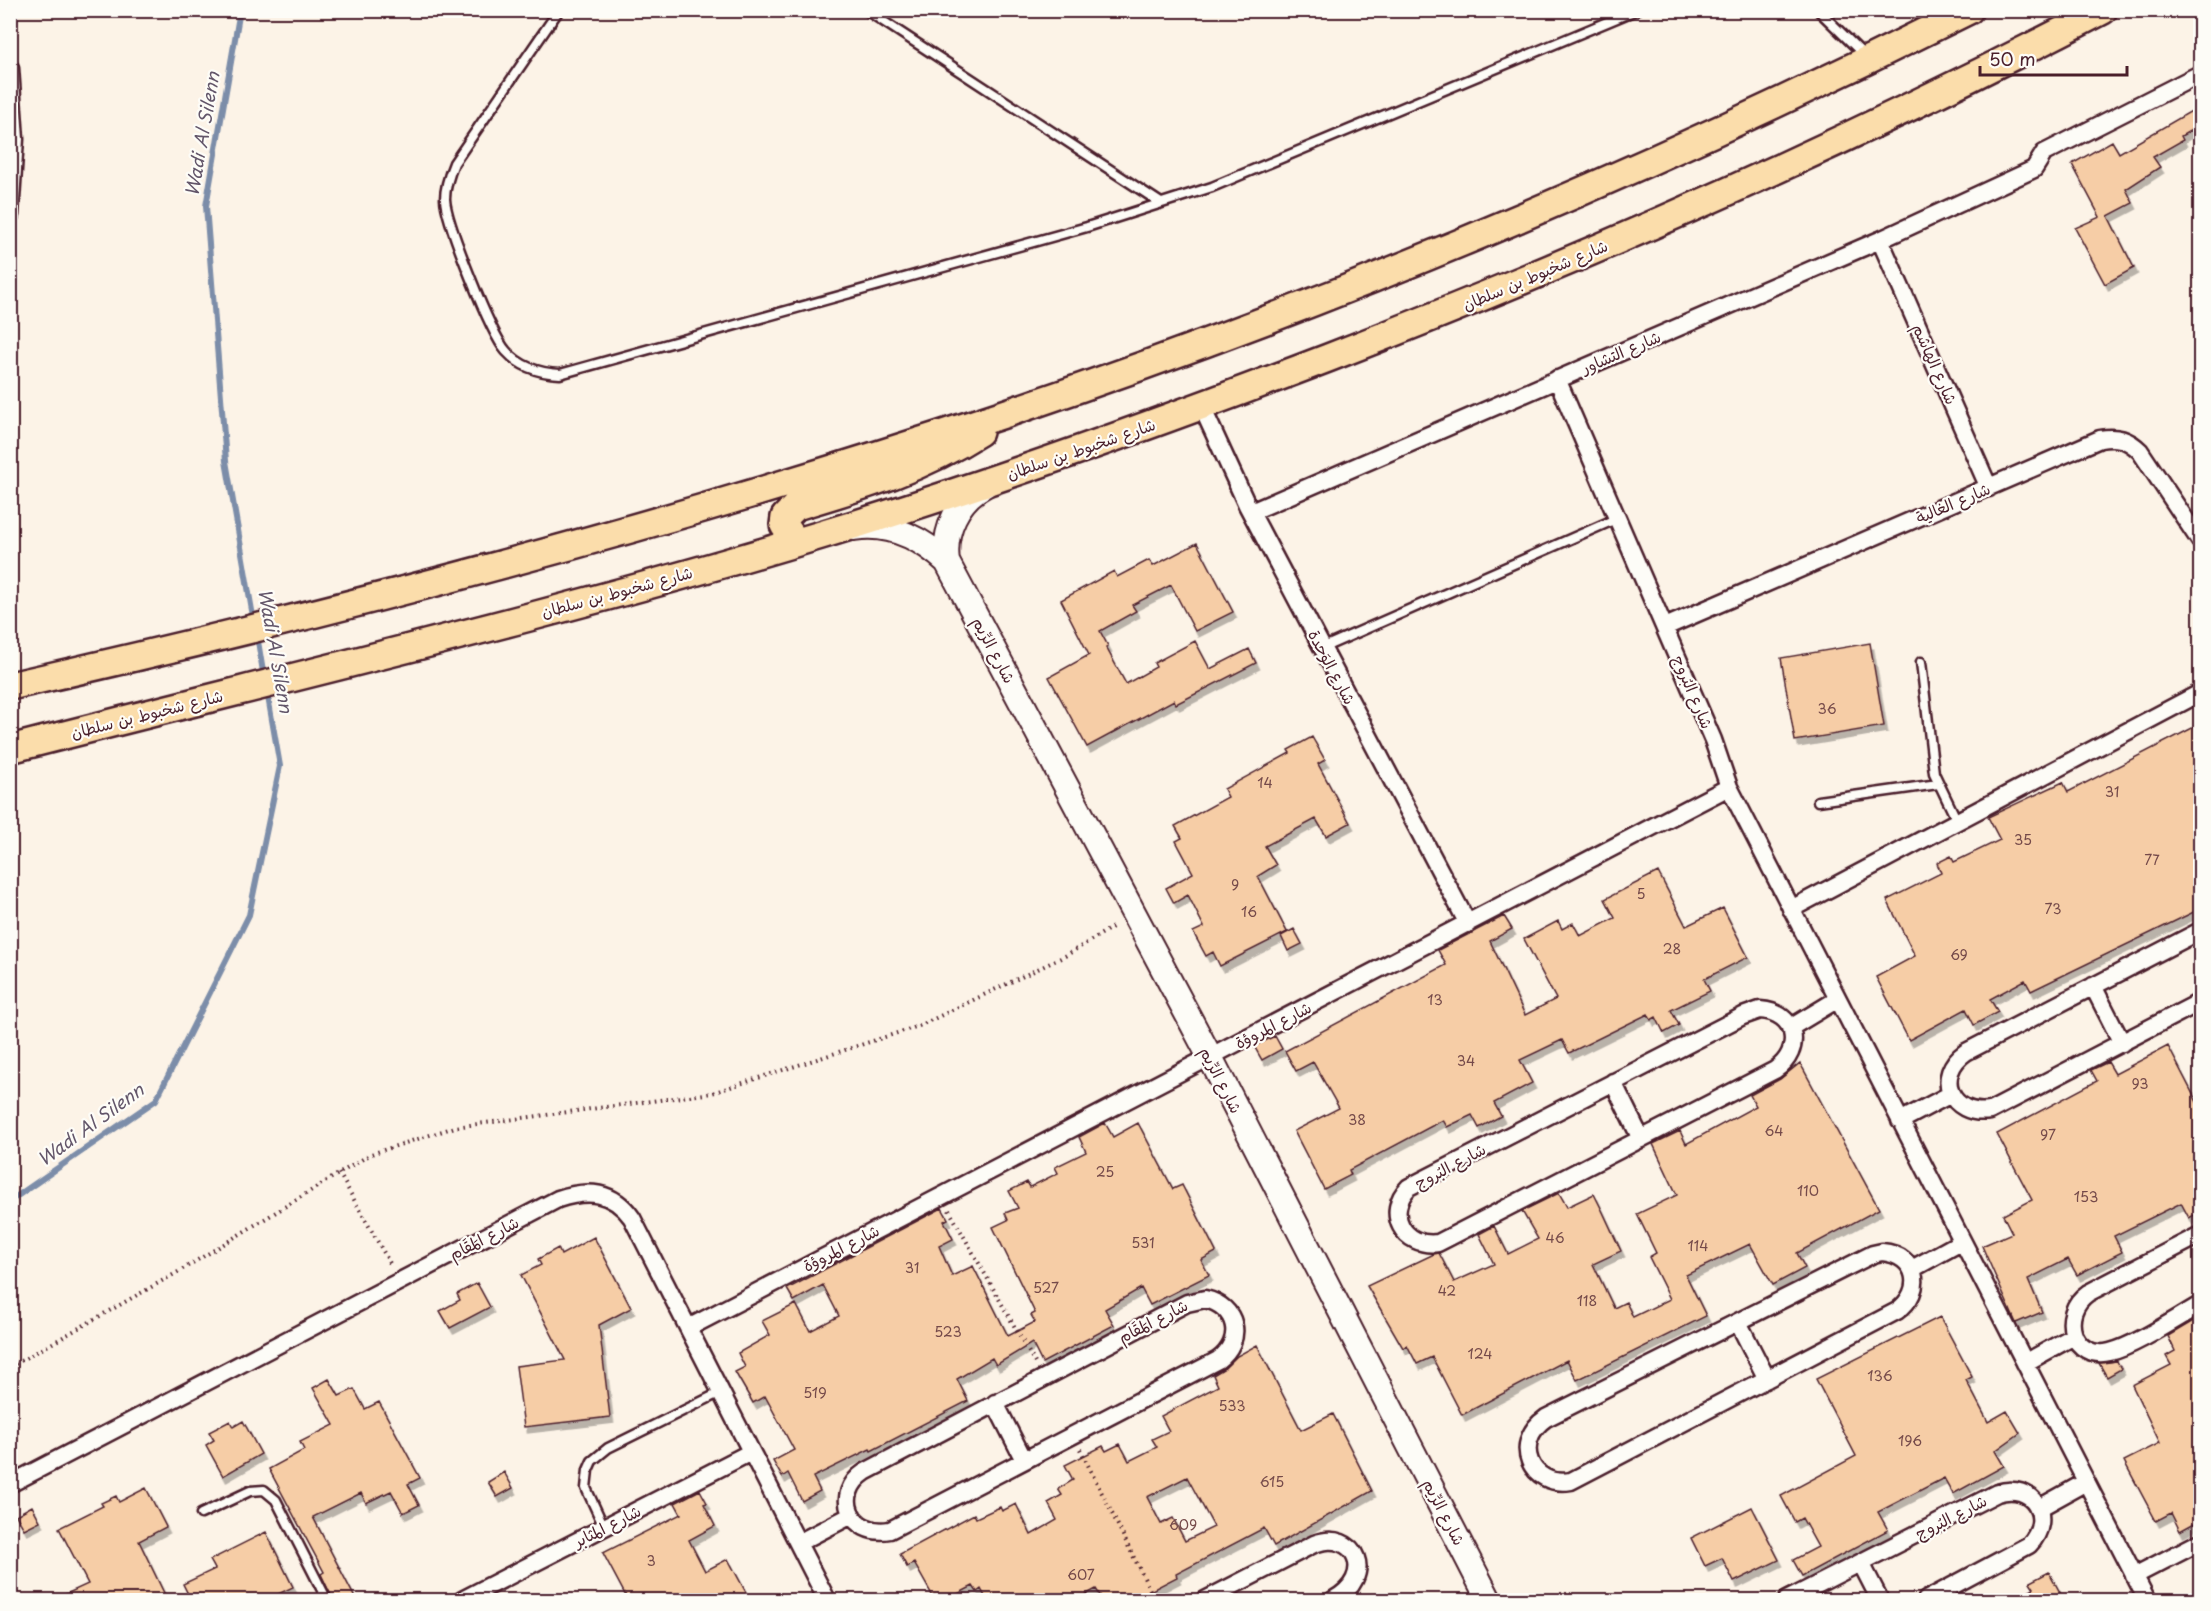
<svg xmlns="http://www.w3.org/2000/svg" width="2211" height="1611" viewBox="0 0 2211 1611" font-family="'Playpen Sans','Playpen Sans Arabic',sans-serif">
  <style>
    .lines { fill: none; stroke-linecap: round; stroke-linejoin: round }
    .stream { stroke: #7c8da9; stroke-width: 6 }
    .building { fill: #f6cda6; stroke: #4a1f2b; stroke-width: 1.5; fill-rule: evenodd; filter: url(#shadow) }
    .lane-casing { stroke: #4a1f2b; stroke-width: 13 }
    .street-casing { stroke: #4a1f2b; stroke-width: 21 }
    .secondary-casing { stroke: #4a1f2b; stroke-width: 28 }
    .primary-casing { stroke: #4a1f2b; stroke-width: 32 }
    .path { stroke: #4a1f2b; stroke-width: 4; stroke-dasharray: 1.5 4.5; stroke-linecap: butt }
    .lane { stroke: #fdfcf7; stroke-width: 8 }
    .street { stroke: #fdfcf7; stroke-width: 16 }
    .secondary { stroke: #fdfcf7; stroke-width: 24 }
    .primary { stroke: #fbddab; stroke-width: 27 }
    .labels { text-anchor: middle; stroke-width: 4.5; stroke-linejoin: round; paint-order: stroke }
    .number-label { font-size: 14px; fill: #754a4a }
    .street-label { font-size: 16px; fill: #4a1f2b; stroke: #fdfcf7 }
    .water-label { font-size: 18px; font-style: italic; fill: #63566a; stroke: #fdfcf7 }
  </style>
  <defs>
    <filter id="shadow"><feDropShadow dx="3.5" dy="6" stdDeviation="0" flood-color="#0004"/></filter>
  </defs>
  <rect width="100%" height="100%" fill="#fcf3e7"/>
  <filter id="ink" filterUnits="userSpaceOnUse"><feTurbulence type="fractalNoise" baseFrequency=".0167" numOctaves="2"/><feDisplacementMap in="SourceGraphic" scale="12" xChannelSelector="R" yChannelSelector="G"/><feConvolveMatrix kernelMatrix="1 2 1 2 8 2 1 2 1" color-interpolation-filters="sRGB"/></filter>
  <g filter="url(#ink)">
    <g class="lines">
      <!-- stream -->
      <path class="stream" d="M240 10 206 206 226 461 254 622
        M257 635 264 678
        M10 1201 156 1100 249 915 280 766 267 691"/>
    </g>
    <!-- building -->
    <path class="building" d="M2200 106V125L2181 136 2183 140 2153 157 2160 167 2126 189 2133 203 2108 216 2134 268 2105 284 2075 228 2100 217 2072 164 2112 141 2119 153Z
      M1197 543 1233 612 1195 631 1171 585 1132 605 1136 611 1100 631 1108 646 1106 647 1126 684 1156 667 1154 663 1195 641 1210 669 1249 649 1256 663 1176 704 1174 700 1087 747 1049 677 1089 655 1061 600 1114 571 1117 577 1149 560 1153 566Z
      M1870 643 1884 726 1795 741 1781 658Z
      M2200 724V909L2031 991 2025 980 1990 999 1998 1012 1974 1025 1966 1009 1909 1040 1876 977 1915 956 1887 900 1941 873 1937 863 1951 856 1954 862 2000 840 1988 817 2063 782 2068 792Z
      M1312 737 1325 760 1318 764 1350 823 1326 836 1316 819 1265 846 1276 865 1258 876 1287 932 1220 966 1213 952 1206 956 1193 932 1204 927 1188 895 1174 903 1166 888 1193 873 1176 841 1182 838 1175 826 1228 797 1224 789 1290 753 1288 750Z
      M1658 872 1686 926 1723 908 1748 957 1704 979 1710 991 1671 1010 1679 1025 1664 1033 1656 1017 1651 1020 1648 1014 1569 1053 1562 1040 1520 1060 1532 1083 1494 1103 1501 1116 1479 1128 1472 1115 1447 1127 1443 1120 1349 1170 1351 1175 1324 1189 1294 1131 1339 1108 1313 1062 1296 1071 1285 1051 1446 965 1438 950 1504 916 1512 929 1490 941 1525 1015 1556 999 1524 939 1558 921 1562 929 1573 923 1580 936 1615 918 1605 899Z
      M1294 929 1302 944 1288 951 1281 936Z
      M1275 1036 1282 1049 1262 1060 1254 1046Z
      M2168 1046 2200 1108V1212L2189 1218 2181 1203 2114 1236 2122 1252 2077 1275 2068 1259 2028 1279 2042 1312 2016 1323 1982 1246 2012 1233 2003 1215 2032 1200 1997 1134 2097 1081 2091 1070 2108 1062 2115 1074Z
      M1800 1063 1879 1209 1797 1253 1805 1268 1773 1285 1750 1244 1686 1275 1706 1316 1577 1380 1567 1360 1462 1415 1432 1357 1417 1364 1407 1345 1403 1348 1367 1286 1434 1254 1439 1253 1454 1282 1494 1264 1479 1234 1494 1226 1508 1254 1538 1239 1522 1211 1559 1193 1567 1207 1594 1194 1602 1210 1621 1251 1593 1264 1614 1308 1626 1302 1633 1317 1670 1299 1649 1257 1656 1253 1637 1214 1677 1195 1653 1144 1680 1131 1686 1144 1756 1106 1750 1095 1780 1079Z
      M1105 1123 1113 1137 1138 1123 1173 1189 1182 1185 1216 1252 1201 1260 1209 1275 1150 1305 1141 1288 1105 1309 1114 1325 1042 1363 1032 1343 996 1365 992 1358 957 1379 968 1401 871 1451 870 1449 813 1477 820 1491 802 1501 788 1473 782 1477 773 1461 794 1450 765 1396 753 1403 735 1372 745 1367 738 1353 770 1335 762 1321 796 1304 810 1331 839 1316 823 1285 794 1301 787 1289 942 1208 948 1219 944 1221 953 1239 939 1246 952 1276 973 1266 1008 1336 1035 1322 1031 1315 1035 1313 993 1227 1008 1220 1005 1213 1018 1208 1009 1191 1027 1182 1030 1187 1058 1173 1055 1167 1086 1152 1079 1137Z
      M594 1237 631 1308 599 1325 610 1417 524 1427 516 1366 565 1360 521 1275 541 1265 538 1259 558 1248 561 1255Z
      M477 1283 490 1307 450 1328 440 1311 460 1300 457 1294Z
      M1940 1317 1972 1377 1966 1380 1988 1422 2007 1411 2020 1433 1995 1451 2004 1466 1953 1494 1944 1478 1878 1512 1888 1530 1802 1576 1793 1560 1818 1547 1802 1518 1795 1522 1781 1496 1856 1456 1816 1379Z
      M2200 1317V1520L2180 1531 2171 1513 2156 1521 2124 1461 2160 1443 2132 1385 2171 1365 2166 1356 2175 1351 2168 1336Z
      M1257 1345 1301 1430 1333 1414 1372 1491 1274 1546 1264 1528 1176 1574 1177 1577 1146 1593 1150 1600H1103L1096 1589 1076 1600H987L981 1589 977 1592 973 1586 946 1600H935L914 1563 907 1567 900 1554 974 1514 976 1518 1000 1507 1002 1511 1016 1504 1031 1535 1057 1520 1048 1503 1062 1495 1058 1489 1073 1480 1065 1465 1103 1446 1106 1451 1120 1444 1129 1461 1157 1447 1152 1439 1169 1431 1161 1416 1218 1386 1213 1375 1225 1368 1237 1356ZM1187 1477 1214 1527 1185 1541 1173 1518 1161 1524 1147 1497Z
      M2117 1361 2121 1369 2107 1377 2099 1363Z
      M329 1379 339 1396 354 1389 365 1409 379 1402 420 1478 408 1484 419 1505 403 1513 391 1491 366 1503 361 1493 313 1517 356 1600H333L321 1574 324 1572 269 1469 304 1450 300 1442 334 1425 313 1388Z
      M230 1421 233 1427 243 1421 261 1454 223 1476 206 1445 214 1440 209 1432Z
      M504 1472 513 1488 497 1497 488 1482Z
      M146 1488 166 1527 139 1541 165 1595 153 1600H53L88 1584 59 1528 103 1506 101 1503 116 1496 119 1502Z
      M700 1490 707 1503 704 1504 715 1526 689 1540 705 1571 728 1559 750 1600H628L603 1553 681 1514 675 1503Z
      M32 1506 40 1521 24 1529 16 1515Z
      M1752 1507 1779 1560 1734 1582 1722 1558 1705 1566 1691 1538Z
      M266 1532 293 1587 266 1600H191L183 1584 215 1569 210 1560Z
      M2049 1572 2064 1600H2011L2034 1588 2030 1582Z"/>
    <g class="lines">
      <!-- lane casing -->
      <g class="lane-casing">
        <path id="lane" d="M559 10 454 163C449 175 445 186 445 199 446 222 491 334 506 351 520 367 539 373 560 374L1087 227 1212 187 1636 10
          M866 10 1161 203
          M1818 10 1865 56
          M1322 648 1618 518
          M1921 662 1934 773 1958 823
          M1818 801 1938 784
          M201 1514 250 1491 264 1490 276 1500 327 1600
          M604 1527 586 1488 588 1470 592 1461 608 1448 721 1392"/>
      </g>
      <!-- street casing -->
      <g class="street-casing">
        <path id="street" d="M10 68 15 139 10 215
          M1880 240 1989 488
          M1557 379 1713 740 1729 787 2147 1600
          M1202 407 1247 505 1468 924
          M1251 512 1880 240 2034 169 2044 153 2200 74
          M1665 627 2100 439C2117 436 2128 439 2140 451L2200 541
          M1791 909 2200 693
          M2200 931 1966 1052C1933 1075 1950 1117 1990 1111L2200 1002
          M2093 986 2122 1043
          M1760 1010C1797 1012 1804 1050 1775 1070L1438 1243C1403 1248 1384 1212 1409 1187L1743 1016Z
          M1790 1028 1838 999
          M1613 1082 1641 1139
          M1900 1121 1951 1094
          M2200 1235 2088 1293C2058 1314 2072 1361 2110 1352 2133 1347 2177 1318 2200 1305
          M1882 1252C1918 1255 1925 1291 1897 1311L1571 1481C1530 1488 1511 1442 1546 1418L1873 1254Z
          M1912 1269 1961 1242
          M1205 1299C1237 1306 1245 1340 1218 1360L890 1530C850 1537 832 1494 865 1472L1187 1303Z
          M1738 1322 1767 1379
          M688 1328 1729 787
          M2025 1363 2074 1336
          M995 1403 1024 1460
          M10 1484 558 1199C588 1189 613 1191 632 1218L827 1600
          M2039 1508 2086 1482
          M798 1543 852 1515
          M1861 1563 1880 1600
          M2134 1576 2200 1542
          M462 1600 751 1452
          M1205 1600 1314 1544C1356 1528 1377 1577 1333 1600
          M1787 1600 1997 1493C2033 1481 2055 1518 2029 1545L1926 1600"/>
      </g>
      <!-- secondary casing -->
      <g class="secondary-casing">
        <path id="secondary" d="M985 485C957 500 943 531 947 562L1210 1057 1489 1600
          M854 528C890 522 922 539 947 562"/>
      </g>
      <!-- primary casing -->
      <g class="primary-casing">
        <path id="primary" d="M801 540 793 538 784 525 785 517 796 506C863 486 919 470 979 432
          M10 686C346 610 681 522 1007 413 1337 302 1658 166 1969 10
          M10 749C281 679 554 616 821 535 993 483 1161 422 1328 358 1592 256 1852 141 2103 10"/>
      </g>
      <!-- path -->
      <path class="path" d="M339 1173 392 1267
        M949 1210 1035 1363
        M10 1367 178 1272 371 1154 455 1127 712 1093 919 1026 1065 956 1116 925
        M1080 1449 1155 1600"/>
      <!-- lane -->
      <use href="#lane" class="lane"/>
      <!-- street -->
      <use href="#street" class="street"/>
      <!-- secondary -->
      <use href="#secondary" class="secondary"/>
      <!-- primary -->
      <use href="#primary" class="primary"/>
    </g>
  </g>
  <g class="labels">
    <!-- number labels -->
    <g class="number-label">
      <text x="1827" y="714">36</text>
      <text x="1265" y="788">14</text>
      <text x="2112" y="797">31</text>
      <text x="2023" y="845">35</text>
      <text x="2152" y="865">77</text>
      <text x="1235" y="890">9</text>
      <text x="1641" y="899">5</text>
      <text x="2053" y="914">73</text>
      <text x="1249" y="917">16</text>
      <text x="1672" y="954">28</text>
      <text x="1959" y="960">69</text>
      <text x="1435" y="1005">13</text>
      <text x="1466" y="1066">34</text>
      <text x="2140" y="1089">93</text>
      <text x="1357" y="1125">38</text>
      <text x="1774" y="1136">64</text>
      <text x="2048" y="1140">97</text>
      <text x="1105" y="1177">25</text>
      <text x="1808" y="1196">110</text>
      <text x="2086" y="1202">153</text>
      <text x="1555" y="1243">46</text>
      <text x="1143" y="1248">531</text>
      <text x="1698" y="1251">114</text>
      <text x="912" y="1273">31</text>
      <text x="1046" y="1293">527</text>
      <text x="1447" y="1296">42</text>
      <text x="1587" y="1306">118</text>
      <text x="948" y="1337">523</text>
      <text x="1480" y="1359">124</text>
      <text x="1880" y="1381">136</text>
      <text x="815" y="1398">519</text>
      <text x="1232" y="1411">533</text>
      <text x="1910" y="1446">196</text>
      <text x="1272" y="1487">615</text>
      <text x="1183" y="1530">609</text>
      <text x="651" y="1566">3</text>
      <text x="1081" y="1580">607</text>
    </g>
    <!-- street labels -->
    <g class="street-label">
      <text transform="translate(1535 275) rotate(-23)" y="6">شارع شخبوط بن سلطان</text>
      <text transform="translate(1621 352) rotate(-23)" y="6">شارع التشاور</text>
      <text transform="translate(1935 364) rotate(66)" y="6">شارع الهاشم</text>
      <text transform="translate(1081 449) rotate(-19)" y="6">شارع شخبوط بن سلطان</text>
      <text transform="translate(1953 503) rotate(-23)" y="6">شارع الغالية</text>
      <text transform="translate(617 592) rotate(-15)" y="6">شارع شخبوط بن سلطان</text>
      <text transform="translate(994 650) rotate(62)" y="6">شارع الرِّيم</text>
      <text transform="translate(1332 667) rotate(62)" y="6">شارع الوَحدة</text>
      <text transform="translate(1693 692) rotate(67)" y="6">شارع البُروج</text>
      <text transform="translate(147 714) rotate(-14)" y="6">شارع شخبوط بن سلطان</text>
      <text transform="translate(1273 1025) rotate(-27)" y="6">شارع المروؤة</text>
      <text transform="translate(1221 1080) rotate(63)" y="6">شارع الرِّيم</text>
      <text transform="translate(1450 1166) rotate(-28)" y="6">شارع البُروج</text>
      <text transform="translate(484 1238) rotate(-27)" y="6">شارع المَقَام</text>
      <text transform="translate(841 1248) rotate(-27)" y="6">شارع المروؤة</text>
      <text transform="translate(1153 1321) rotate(-27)" y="6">شارع المَقَام</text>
      <text transform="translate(1444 1512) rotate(63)" y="6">شارع الرِّيم</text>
      <text transform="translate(1951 1517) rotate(-27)" y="6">شارع البُروج</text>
      <text transform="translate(607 1526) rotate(-27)" y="6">شارع المثابر</text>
    </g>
    <!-- water labels -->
    <g class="water-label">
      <text transform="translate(203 134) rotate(-80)" y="6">Wadi Al Silenn</text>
      <text transform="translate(275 651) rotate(80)" y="6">Wadi Al Silenn</text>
      <text transform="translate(91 1125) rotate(-36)" y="6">Wadi Al Silenn</text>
    </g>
  </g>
  <!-- margin -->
  <rect width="2211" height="1611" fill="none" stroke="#fdfcf7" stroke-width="36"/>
  <rect x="18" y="18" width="2175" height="1575" fill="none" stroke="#4a1f2b" stroke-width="2" filter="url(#ink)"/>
  <!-- scale -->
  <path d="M1980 66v9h147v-9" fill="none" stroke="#4a1f2b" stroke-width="3"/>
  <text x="1989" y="66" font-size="18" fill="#4a1f2b" stroke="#fdfcf7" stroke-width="4.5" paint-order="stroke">50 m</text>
</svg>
